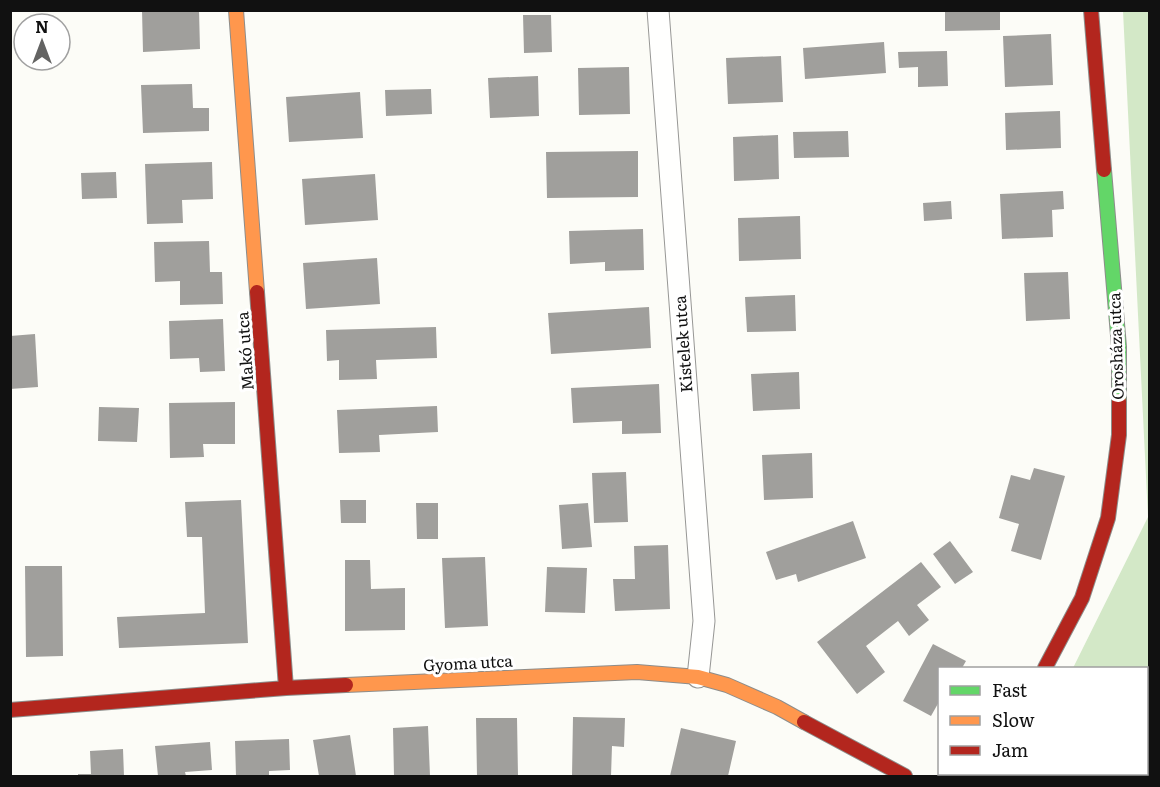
<svg xmlns="http://www.w3.org/2000/svg" width="1160" height="787" viewBox="0 0 1160 787" font-family="Literata,serif">
  <style>
    .forest { fill: #d3e8c7 }
    .building { fill: #a09f9c }
    .lines { fill: none; stroke-linecap: round; stroke-linejoin: round }
    .street-casing { stroke: #979795; stroke-width: 23 }
    .fast-casing { stroke: #8d8d8b; stroke-width: 16 }
    .slow-casing { stroke: #8d8d8b; stroke-width: 16 }
    .jam-casing { stroke: #8d8d8b; stroke-width: 16 }
    .street { stroke: #fffffe; stroke-width: 21 }
    .fast { stroke: #63d668; stroke-width: 14 }
    .slow { stroke: #ff974d; stroke-width: 14 }
    .jam { stroke: #b3261e; stroke-width: 14 }
    .labels { text-anchor: middle; stroke-width: 6; stroke-linejoin: round; paint-order: stroke }
    .street-label { font-size: 16px; fill: #111; stroke: #fff }
  </style>
  <rect width="100%" height="100%" fill="#fcfcf7"/>
  <!-- forest -->
  <path class="forest" d="M1123 11H1150L1149 776H1036L1026 774H1146V668H1073L1148 517Z"/>
  <!-- building -->
  <path class="building" d="M142 10H199L200 49 143 52Z
    M945 10H1000V30L945 31Z
    M523 15H551L552 52 524 53Z
    M1051 34 1053 85 1005 87 1003 36Z
    M884 42 886 73 805 79 803 48Z
    M947 51 948 86 918 87V67L899 68 898 52Z
    M781 56 783 102 728 104 726 58Z
    M629 67 630 114 579 115 578 68Z
    M538 76 539 116 490 118 488 78Z
    M192 84 193 108H209V131L143 133 141 85Z
    M431 89 432 114 386 116 385 90Z
    M360 92 363 138 289 142 286 97Z
    M1060 111 1061 148 1006 150 1005 113Z
    M848 131 849 157 794 158 793 132Z
    M778 135 779 179 734 181 733 137Z
    M638 151V197L547 198 546 152Z
    M212 162 213 199 182 200 183 223 147 224 145 164Z
    M116 172 117 198 82 199 81 173Z
    M375 174 378 220 305 225 302 179Z
    M1063 191 1064 209 1052 210 1053 237 1002 239 1000 194Z
    M951 201 952 219 924 221 923 203Z
    M800 216 801 259 739 261 738 218Z
    M643 229 644 270 605 271V262L570 264 569 231Z
    M209 241 210 272H222L223 304 180 305V281L155 282 154 242Z
    M377 258 380 304 306 309 303 263Z
    M1068 272 1070 319 1026 321 1024 273Z
    M795 295 796 331 747 332 745 297Z
    M649 307 651 348 551 354 548 313Z
    M223 319 225 371 200 372 199 358 170 359 169 321Z
    M436 327 437 358 376 360 377 379 339 380V360L327 361 326 330Z
    M35 334 38 387 10 389V336Z
    M799 372 800 409 753 411 751 374Z
    M659 384 661 433 622 434V421L573 423 571 388Z
    M235 402V444H203L204 457 170 458 169 403Z
    M437 406 438 432 379 435 380 452 339 453 337 410Z
    M99 407 139 408 137 442 98 441Z
    M812 453 813 498 764 500 762 455Z
    M1034 468 1065 476 1041 560 1011 551 1019 524 999 518 1011 475 1030 480Z
    M626 472 628 522 594 523 592 473Z
    M241 500 248 643 119 648 117 617 205 613 202 537H187L185 502Z
    M340 500H366V523H341Z
    M416 503H438V539H417Z
    M588 503 592 547 562 549 559 505Z
    M853 521 866 558 798 582 796 574 776 580 766 552Z
    M950 541 973 572 955 584 933 554Z
    M668 545 670 609 615 611 613 579H635L634 546Z
    M485 557 488 626 445 628 442 558Z
    M345 560H370L371 589 405 588V630L345 631Z
    M921 562 941 587 917 605 929 620 909 636 898 621 866 646 885 672 857 694 817 642Z
    M25 566H62L63 656 26 657Z
    M547 567 587 568 585 613 545 612Z
    M933 644 966 661 962 668H940V700L931 716 903 701Z
    M573 717 625 718 624 747 612 746 611 776H572Z
    M476 718H517L518 776H477Z
    M428 726 430 776H394L393 728Z
    M681 728 736 741 728 776H670Z
    M350 735 356 776H319L313 740Z
    M289 739 290 770 269 771V776H236L235 741Z
    M210 742 212 770 185 772 186 776H158L155 746Z
    M123 749 124 776H78V774H91L90 751Z"/>
  <g class="lines">
    <!-- street casing -->
    <g class="street-casing">
      <path id="street" d="M658 10 704 621 698 677
        M989 776 990 774"/>
    </g>
    <!-- fast casing -->
    <g class="fast-casing">
      <path id="fast" d="M1104 170 1119 347V401"/>
    </g>
    <!-- slow casing -->
    <g class="slow-casing">
      <path id="slow" d="M236 10 257 292
        M346 685 637 672 698 677 727 685 777 707 804 722"/>
    </g>
    <!-- jam casing -->
    <g class="jam-casing">
      <path id="jam" d="M1091 10 1104 170
        M257 292 286 688
        M1045 668 1082 598 1108 518 1119 435V401
        M10 710 286 688 346 685
        M804 722 905 776"/>
    </g>
    <!-- street -->
    <use href="#street" class="street"/>
    <!-- fast -->
    <use href="#fast" class="fast"/>
    <!-- slow -->
    <use href="#slow" class="slow"/>
    <!-- jam -->
    <use href="#jam" class="jam"/>
  </g>
  <g class="labels">
    <!-- street labels -->
    <g class="street-label">
      <text transform="translate(683 344) rotate(-94)" y="6">Kistelek utca</text>
      <text transform="translate(1116 346) rotate(-92)" y="6">Orosháza utca</text>
      <text transform="translate(245 351) rotate(-94)" y="6">Makó utca</text>
      <text transform="translate(468 663) rotate(-3)" y="6">Gyoma utca</text>
    </g>
  </g>
  <!-- border -->
  <rect width="1160" height="787" fill="none" stroke="#111111" stroke-width="24"/>
  <!-- legend -->
  <rect x="938" y="667" width="210" height="108" fill="#ffffff" stroke="#a0a0a0" stroke-width="1.5"/>
  <rect x="950" y="686" width="30" height="9" fill="#63d668" stroke="#a0a0a0" stroke-width="1.5"/>
  <text x="992" y="697" font-size="18" fill="#111111">Fast</text>
  <rect x="950" y="716" width="30" height="9" fill="#ff974d" stroke="#a0a0a0" stroke-width="1.5"/>
  <text x="992" y="727" font-size="18" fill="#111111">Slow</text>
  <rect x="950" y="746" width="30" height="9" fill="#b3261e" stroke="#a0a0a0" stroke-width="1.5"/>
  <text x="992" y="757" font-size="18" fill="#111111">Jam</text>
  <!-- north arrow -->
  <g transform="translate(42 42)"><circle r="28" fill="#ffffff" stroke="#a0a0a0" stroke-width="1.5"/>
  <path d="M0-4.5L10 22L0 15L-10 22Z" fill="#636362"/>
  <text y="-9" font-size="16" font-weight="bold" text-anchor="middle" fill="#111111">N</text>
  </g>
</svg>
